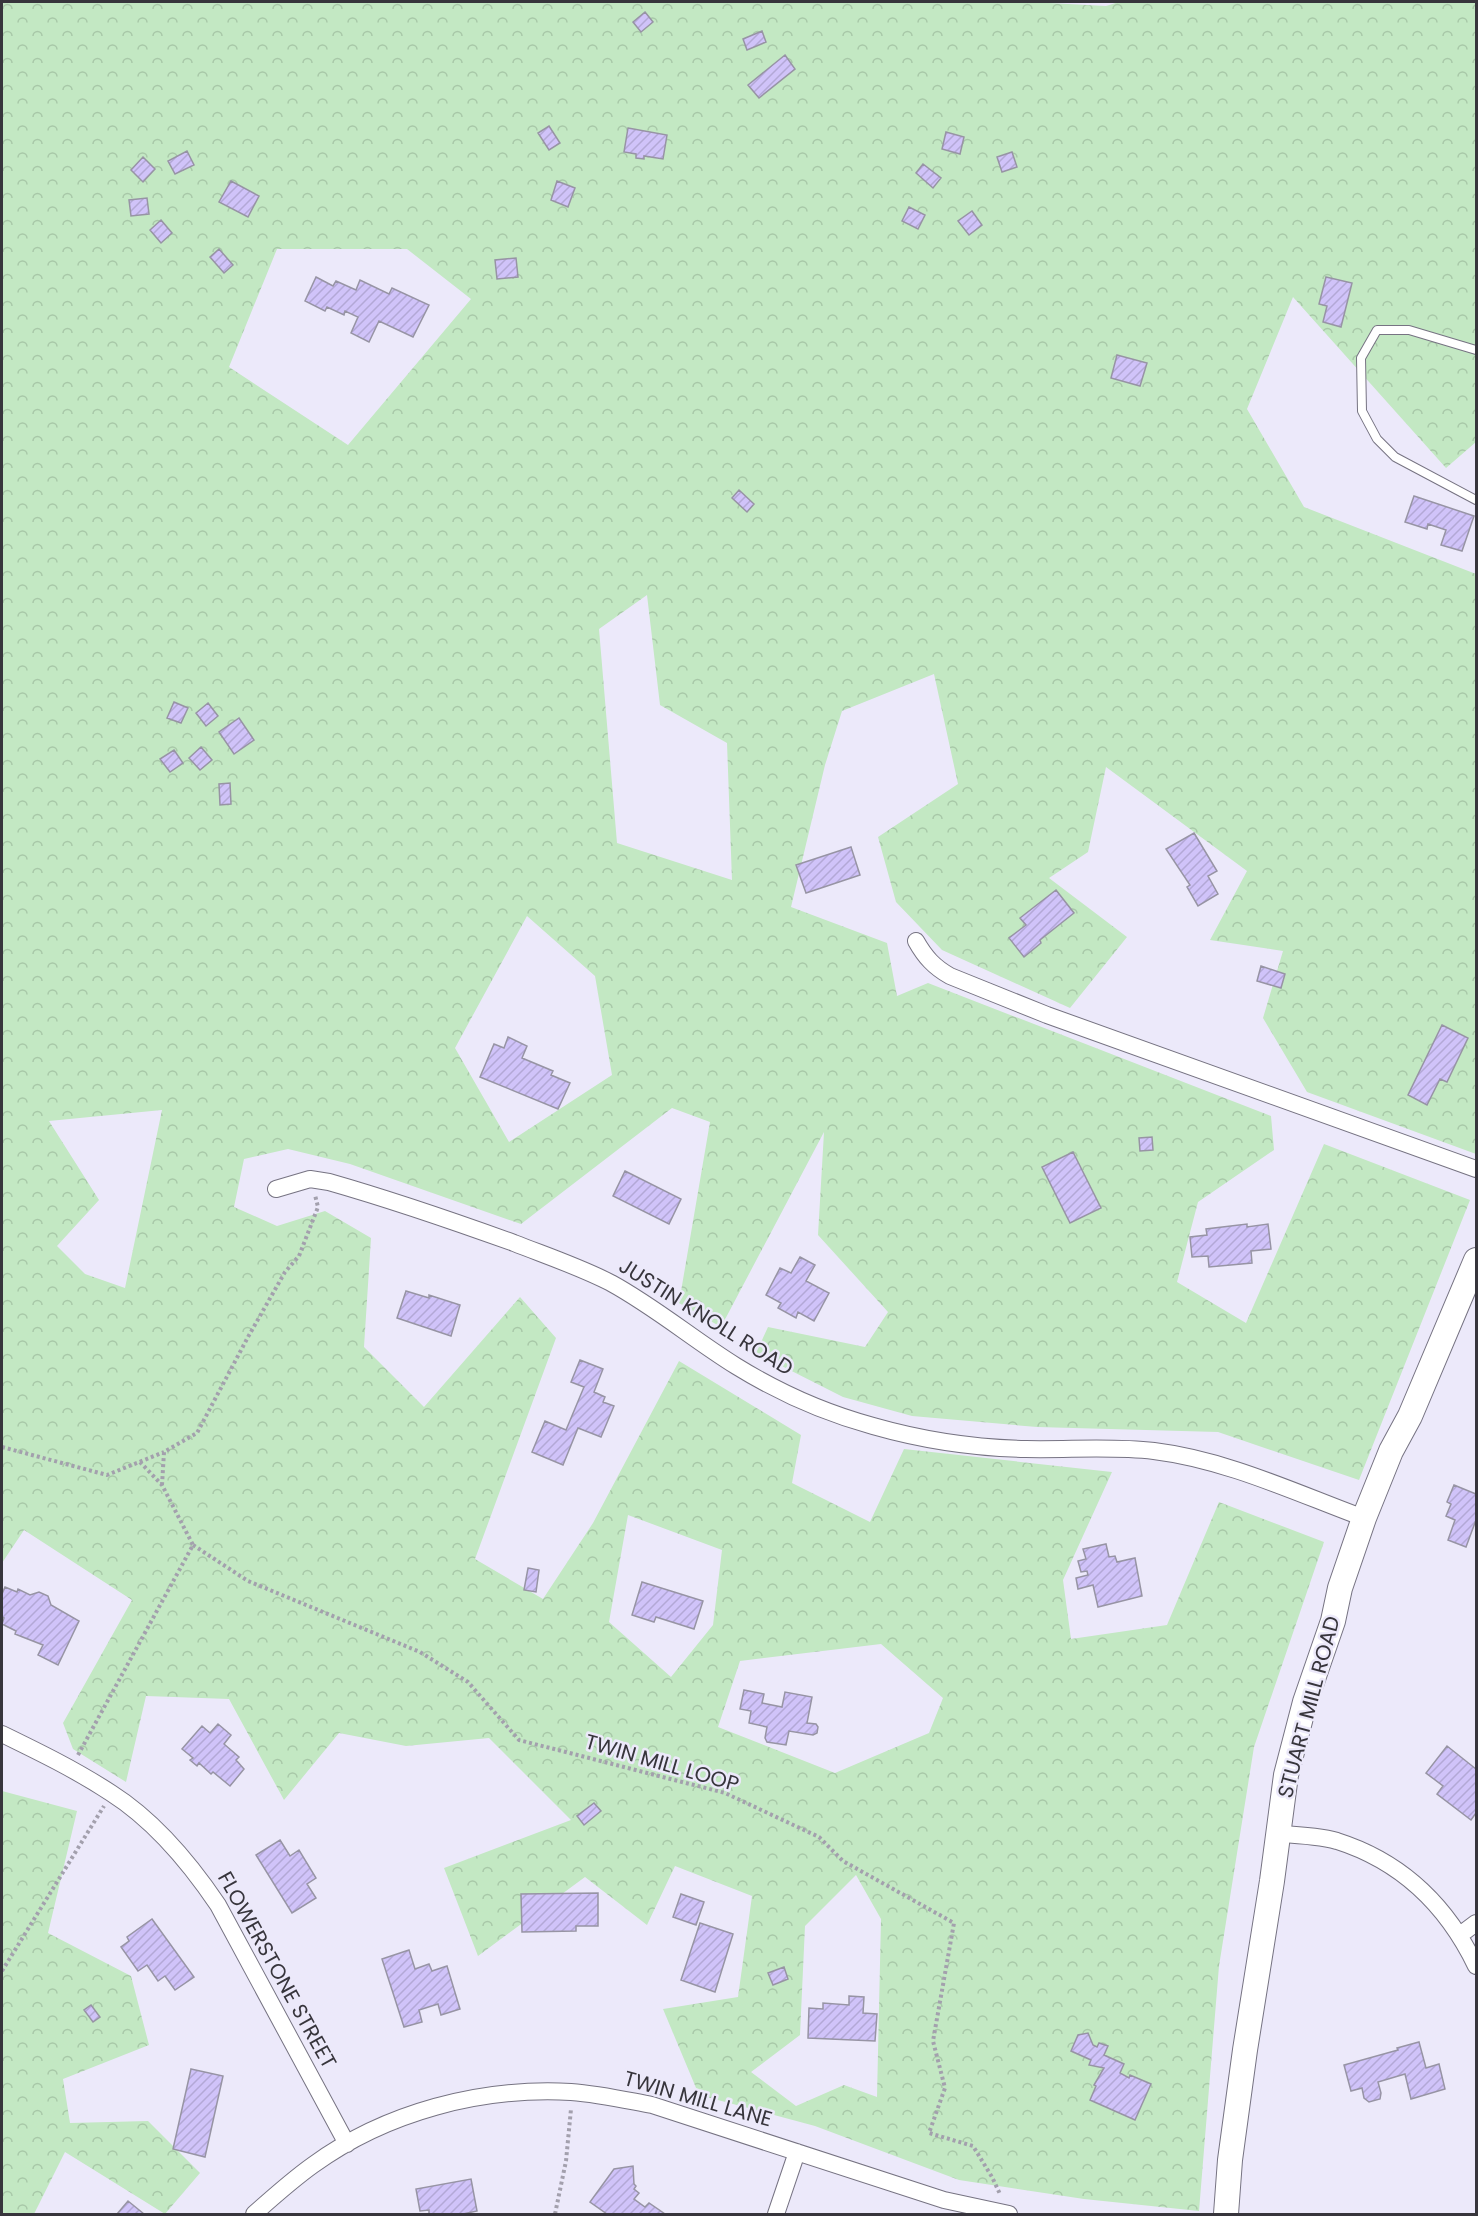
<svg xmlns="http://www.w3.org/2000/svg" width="1478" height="2216" viewBox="0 0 1478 2216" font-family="Poppins,sans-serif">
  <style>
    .forest { fill: url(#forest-crowns); fill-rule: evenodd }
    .building { fill: url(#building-hatch); stroke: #9794a4; stroke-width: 1.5 }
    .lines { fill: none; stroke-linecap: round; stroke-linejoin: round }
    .lane-casing { stroke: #767382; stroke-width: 10 }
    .street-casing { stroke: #767382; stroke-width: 18 }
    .secondary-casing { stroke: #767382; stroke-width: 26 }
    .path { stroke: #a3a0ad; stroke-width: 4; stroke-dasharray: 3 3; stroke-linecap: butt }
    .lane { stroke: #fff; stroke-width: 8 }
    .street { stroke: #fff; stroke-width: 16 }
    .secondary { stroke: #fff; stroke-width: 24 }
    .labels { text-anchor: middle; stroke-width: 5; stroke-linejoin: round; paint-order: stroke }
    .street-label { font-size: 21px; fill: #37353c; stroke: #ece9fa }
  </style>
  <defs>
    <pattern id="forest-crowns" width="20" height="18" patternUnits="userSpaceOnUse" patternTransform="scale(1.5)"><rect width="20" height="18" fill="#c3e8c3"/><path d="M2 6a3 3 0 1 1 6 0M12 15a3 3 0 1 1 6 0" fill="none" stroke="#a8c8a8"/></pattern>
    <pattern id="building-hatch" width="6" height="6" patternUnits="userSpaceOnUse" patternTransform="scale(1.5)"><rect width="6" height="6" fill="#d0c3f9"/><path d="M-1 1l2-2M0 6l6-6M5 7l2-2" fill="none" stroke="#b3a8d6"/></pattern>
  </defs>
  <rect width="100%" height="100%" fill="#ece9fa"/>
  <!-- forest -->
  <path class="forest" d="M2 2H1030L1106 6 1119 2H1476V442L1446 468 1293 297 1247 409 1304 507 1476 574V1154L1307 1092 1263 1018 1283 951 1210 940 1247 871 1106 767 1088 852 1049 878 1127 937 1070 1008 942 950 896 902 878 837 958 784 934 674 842 711 825 765 791 907 887 943 897 996 928 983 1271 1116 1274 1150 1198 1202 1177 1282 1246 1323 1324 1144 1470 1200 1359 1480 1218 1432 1037 1427 912 1416 843 1397 756 1353 768 1327 865 1347 888 1312 818 1235 824 1132 721 1327 679 1303 710 1122 672 1108 521 1224 350 1164 288 1149 244 1159 234 1207 277 1226 325 1211 371 1238 364 1347 424 1407 520 1297 556 1338 475 1559 543 1599 593 1523 679 1361 801 1435 792 1483 870 1522 904 1449 1112 1472 1063 1580 1071 1639 1167 1625 1219 1502 1324 1542 1254 1747 1219 1966 1199 2211 1084 2199 959 2180 815 2126 699 2095 663 2009 738 1997 752 1896 675 1866 647 1925 585 1877 478 1956 444 1868 571 1820 489 1738 406 1746 339 1733 284 1800 229 1699 146 1696 126 1782 73 1749 63 1723 132 1600 24 1530 2 1563ZM277 249H407L471 299 348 445 229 367ZM647 595 660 705 727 743 732 880 617 843 599 629ZM527 916 595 976 612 1075 509 1142 455 1048ZM162 1110 125 1288 85 1274 57 1246 99 1200 49 1121ZM628 1515 722 1550 713 1625 671 1677 609 1622ZM881 1644 943 1698 929 1733 835 1773 718 1727 740 1661ZM856 1875 881 1919 877 2097 844 2085 796 2106 751 2072 800 2035 805 1926Z
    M2 1791 77 1811 48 1933 131 1976 149 2045 63 2079 70 2123 148 2121 200 2173 165 2214 65 2152 34 2214H2Z"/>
  <!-- building -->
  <path class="building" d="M645 12 653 22 641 32 633 22Z
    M762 31 766 42 747 50 743 39Z
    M785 55 795 69 759 98 748 85Z
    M549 126 560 143 549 150 538 133Z
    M628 128 667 135 663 159 644 156V159L636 158V154L624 152Z
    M946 132 964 137 960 154 942 149Z
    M187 151 194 165 175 174 168 161Z
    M1012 152 1017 167 1002 172 997 157Z
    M143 157 155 169 143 182 131 170Z
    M923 164 941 178 933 188 916 173Z
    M231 181 259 196 248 217 219 202Z
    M557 181 575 188 568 207 551 200Z
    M147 198 149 214 131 216 129 200Z
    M909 207 925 215 918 229 902 221Z
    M972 211 982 225 969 235 958 221Z
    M161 220 172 233 161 243 150 230Z
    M219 249 233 265 224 273 210 257Z
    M516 258 518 277 497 279 495 260Z
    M316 277 333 286 336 281 356 290 360 280 389 294 392 288 429 305 413 337 379 321 369 342 351 333 358 317 345 311 344 315 327 307 325 311 305 301Z
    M1326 277 1352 283 1341 327 1323 322 1327 306 1319 304Z
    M1117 355 1147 363 1140 386 1111 378Z
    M739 490 754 504 747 512 732 498Z
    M1414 496 1474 516 1462 551 1441 545 1446 530 1428 524 1427 529 1405 522Z
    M174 702 188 708 181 723 167 718Z
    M208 703 218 716 206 726 196 713Z
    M239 718 254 740 234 754 219 732Z
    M201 747 212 760 200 770 189 758Z
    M174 750 183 763 170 772 160 759Z
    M230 783 231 804 220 805 219 784Z
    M1194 833 1217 871 1208 876 1218 894 1198 906 1187 887 1190 885 1166 849Z
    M851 847 860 875 806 893 796 865Z
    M1056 890 1074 913 1040 940 1041 943 1024 957 1009 938 1026 925 1020 918Z
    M1261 966 1285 974 1281 988 1257 981Z
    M1442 1025 1468 1038 1447 1082 1440 1079 1427 1105 1408 1095Z
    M508 1037 527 1046 522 1058 553 1071 551 1075 570 1083 558 1109 480 1077 494 1044 504 1048Z
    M1152 1137 1153 1150 1140 1151 1139 1138Z
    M1073 1152 1101 1208 1070 1223 1042 1167Z
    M625 1171 681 1199 669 1224 613 1196Z
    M1247 1224V1227L1268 1224 1271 1249 1251 1251 1252 1263 1209 1267 1208 1256 1192 1257 1190 1237 1207 1235 1206 1229Z
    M800 1257 815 1265 806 1281 829 1293 814 1321 798 1312 796 1318 778 1308 781 1303 766 1295 780 1268 791 1273Z
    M406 1291 429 1298V1295L460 1305 451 1336 397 1318Z
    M580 1360 603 1369 594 1392 605 1397 603 1402 614 1406 601 1437 578 1428 563 1465 532 1452 545 1421 566 1430 584 1387 571 1382Z
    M1454 1485 1476 1494V1520L1466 1547 1448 1540 1455 1520 1446 1516 1451 1504 1447 1502Z
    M1106 1544 1109 1557 1115 1556 1117 1562 1135 1558 1142 1596 1098 1607 1093 1585 1078 1589 1076 1578 1088 1575 1087 1571 1081 1572 1078 1561 1086 1559 1083 1549Z
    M528 1568 539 1570 536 1592 524 1590Z
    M642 1582 703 1601 694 1629 656 1617 654 1622 632 1615Z
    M5 1587 17 1592 18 1589 30 1595 39 1592 48 1596 51 1605 79 1621 58 1665 38 1655 43 1645 15 1634 16 1631 2 1624 4 1618 2 1617V1594Z
    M744 1690 764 1694 762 1703 782 1707 785 1692 812 1697 807 1723 816 1724 818 1727 817 1733 813 1735 789 1731 786 1745 767 1742 765 1738 767 1727 749 1723 751 1711 740 1709Z
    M218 1724 231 1735 224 1744 239 1757 236 1760 244 1769 230 1786 213 1772 211 1774 199 1763 197 1766 190 1760 193 1758 182 1749 202 1726 210 1733Z
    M1447 1746 1476 1769V1813L1471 1820 1437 1794 1443 1786 1426 1773Z
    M594 1803 601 1811 584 1825 577 1816Z
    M280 1840 290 1856 299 1850 316 1878 307 1884 316 1898 292 1913 256 1855Z
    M598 1893V1926H576V1931L522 1932 521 1894Z
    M681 1894 704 1902 696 1925 673 1917Z
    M152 1919 194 1977 175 1990 165 1976 158 1981 147 1965 138 1971 121 1947 129 1941 127 1937Z
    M700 1923 733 1934 715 1992 681 1980Z
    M409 1950 415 1969 429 1964 432 1971 447 1966 460 2009 441 2015 438 2004 419 2010 422 2022 404 2027 382 1959Z
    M784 1967 788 1979 773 1985 768 1973Z
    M849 1996 864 1997 863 2013 877 2014 875 2041 808 2038 809 2008 823 2009V2003L849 2005Z
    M91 2005 100 2017 93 2022 84 2010Z
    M1088 2033 1093 2045 1097 2047 1099 2043 1108 2046 1104 2055 1124 2064 1120 2073 1129 2078 1130 2075 1151 2084 1135 2120 1090 2100 1096 2086 1094 2085 1104 2068 1089 2065 1091 2060 1071 2051 1078 2035Z
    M1419 2042 1426 2068 1439 2064 1445 2089 1411 2099 1405 2074 1378 2082 1381 2093 1380 2099 1369 2102 1364 2098 1362 2088 1351 2091 1344 2065 1398 2050 1397 2048Z
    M191 2069 223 2076 205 2157 173 2149Z
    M633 2166 634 2184 636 2186 634 2189 639 2193 634 2199 645 2207 649 2203 665 2214H607L590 2202 614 2169Z
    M471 2179 477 2211 463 2214H429V2210L420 2211 416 2189Z
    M128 2201 144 2214H117Z"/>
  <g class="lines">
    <!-- lane casing -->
    <g class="lane-casing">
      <path id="lane" d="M1476 350 1409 330H1377L1361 358 1362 411 1377 439 1395 457 1476 500"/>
    </g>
    <!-- street casing -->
    <g class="street-casing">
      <path id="street" d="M916 941C925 957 934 967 950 976L1047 1015 1476 1169
        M276 1189 310 1179 329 1182C392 1200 453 1221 514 1243 547 1256 580 1267 611 1283 655 1307 694 1340 736 1366 778 1392 825 1413 873 1426 922 1440 975 1448 1026 1449 1069 1450 1111 1446 1154 1451 1227 1460 1296 1493 1364 1518
        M2 1734C39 1752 76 1770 111 1793 155 1821 189 1862 218 1905L347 2144
        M1278 1834C1297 1835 1319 1836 1337 1841 1403 1862 1447 1906 1476 1966
        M1460 1935 1476 1923
        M254 2214C273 2197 292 2180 313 2165 386 2112 481 2087 571 2092 599 2094 625 2100 652 2105L944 2200 1009 2214
        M776 2214 797 2152"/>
    </g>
    <!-- secondary casing -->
    <g class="secondary-casing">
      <path id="secondary" d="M1226 2214 1230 2160 1245 2050 1272 1881 1286 1775 1305 1702 1333 1621 1340 1588 1364 1518 1391 1451 1410 1416 1476 1260"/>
    </g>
    <!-- path -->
    <path class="path" d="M2 1447 107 1475 164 1452
      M162 1485 164 1452 197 1433 248 1337 285 1272 299 1256 318 1207 315 1195
      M193 1545 248 1581 420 1652 468 1682 519 1740 725 1793 819 1837 843 1861 954 1923 933 2041 945 2088 929 2133 973 2146 992 2177 1000 2194
      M78 1755 193 1545 162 1485 140 1462
      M2 1971 104 1806
      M555 2214 566 2161 571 2109"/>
    <!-- lane -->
    <use href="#lane" class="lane"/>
    <!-- street -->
    <use href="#street" class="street"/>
    <!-- secondary -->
    <use href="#secondary" class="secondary"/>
  </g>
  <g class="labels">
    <!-- street labels -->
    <g class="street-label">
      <text transform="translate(706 1317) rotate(32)" y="7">JUSTIN KNOLL ROAD</text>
      <text transform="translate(1309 1707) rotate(-75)" y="7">STUART MILL ROAD</text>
      <text transform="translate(662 1763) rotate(16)" y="7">TWIN MILL LOOP</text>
      <text transform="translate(277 1970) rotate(61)" y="7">FLOWERSTONE STREET</text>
      <text transform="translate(698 2099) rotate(16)" y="7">TWIN MILL LANE</text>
    </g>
  </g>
  <!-- border -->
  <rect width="1478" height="2216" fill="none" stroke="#37353c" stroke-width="6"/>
</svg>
